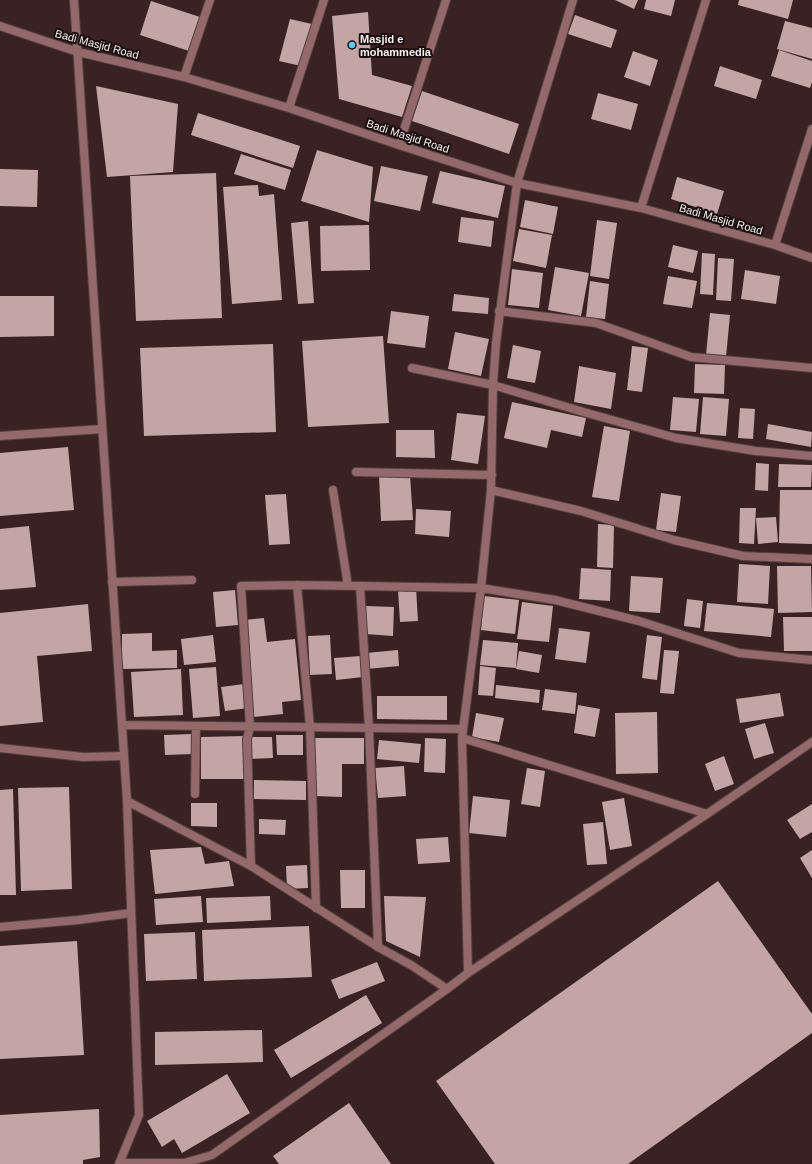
<svg xmlns="http://www.w3.org/2000/svg" width="812" height="1164" viewBox="0 0 812 1164" font-family="Helvetica,sans-serif">
  <style>
    .building { fill: #c4a5a5 }
    .lines { fill: none; stroke-linecap: round; stroke-linejoin: round }
    .lane-casing { stroke: #553f3f; stroke-width: 10 }
    .street-casing { stroke: #553f3f; stroke-width: 10 }
    .lane { stroke: #936969; stroke-width: 8 }
    .street { stroke: #936969; stroke-width: 8 }
    .poi-dot { fill: #65c5ee; stroke: #190f0f; stroke-width: 1.5 }
    .labels { text-anchor: middle; stroke-width: 4; stroke-linejoin: round; paint-order: stroke }
    .poi-label { font-size: 11px; font-weight: bold; fill: #fdf0f0; stroke: #190f0f; text-anchor: start }
    .street-label { font-size: 11px; fill: #fdf0f0; stroke: #190f0f }
  </style>
  <rect width="100%" height="100%" fill="#3a2222"/>
  <!-- building -->
  <path class="building" d="M615 0H638L634 9Z
    M646 0H675L671 16 644 9Z
    M739 0H793L788 19 738 5Z
    M151 1 200 17 189 51 140 35Z
    M368 12 372 75 412 86 402 117 339 99 332 16Z
    M575 15 617 30 611 48 568 34Z
    M290 19 312 24 301 66 279 61Z
    M785 21 812 28V59L777 49Z
    M779 50 812 61V82L810 88 771 76Z
    M633 51 658 60 650 86 624 77Z
    M720 66 762 80 756 99 714 86Z
    M96 86 178 104 173 172 107 177Z
    M422 91 519 124 509 154 412 121Z
    M598 93 638 104 631 130 591 119Z
    M198 113 300 146 293 168 191 135Z
    M317 150 373 167 369 222 301 201Z
    M241 154 291 170 285 190 234 174Z
    M381 166 428 176 420 211 374 201Z
    M0 169 38 170 37 207 0 206Z
    M440 171 505 186 498 218 432 203Z
    M216 173 222 318 136 321 130 176Z
    M677 177 724 191 717 214 671 199Z
    M258 185 259 196 274 194 282 300 232 304 223 187Z
    M525 200 558 207 553 234 520 227Z
    M461 217 494 221 491 247 458 242Z
    M597 220 617 223 609 279 590 276Z
    M308 221 314 303 298 304 291 223Z
    M369 225 370 270 321 271 320 226Z
    M519 229 552 235 546 268 513 261Z
    M673 245 698 251 693 273 668 267Z
    M702 253 715 254 713 295 700 294Z
    M718 258 734 259 731 301 716 300Z
    M555 267 589 273 581 316 548 310Z
    M512 269 543 273 539 308 508 305Z
    M745 270 780 276 776 304 741 299Z
    M668 276 697 281 692 308 663 304Z
    M590 281 609 284 605 319 586 317Z
    M454 294 489 298 488 314 452 311Z
    M0 296H54V336L0 337Z
    M391 311 429 316 425 348 387 343Z
    M710 313 730 315 726 357 706 355Z
    M455 332 489 339 481 376 448 369Z
    M383 336 389 423 308 427 302 341Z
    M273 344 276 432 144 436 140 348Z
    M513 345 541 351 535 383 507 378Z
    M632 346 648 348 642 392 627 390Z
    M695 364 725 365 724 394 694 393Z
    M579 366 616 373 611 409 574 402Z
    M673 397 699 399 696 432 670 430Z
    M703 397 729 399 726 436 700 434Z
    M512 402 586 418 582 437 551 430 547 448 504 438Z
    M740 408 755 409 753 439 738 438Z
    M457 413 485 416 478 464 451 460Z
    M768 424 812 432 811 447 766 439Z
    M604 426 630 431 619 501 592 497Z
    M396 430H434L435 458 396 457Z
    M68 447 74 510 0 516V453Z
    M756 463 769 464 768 491 755 490Z
    M779 464 812 465 811 487H778Z
    M410 475 413 520 381 521 379 476Z
    M780 490H812V544L779 543Z
    M661 493 681 496 676 532 656 530Z
    M286 494 290 544 269 545 265 495Z
    M740 508H756L754 544 739 543Z
    M416 509 451 511 449 537 415 534Z
    M776 517 778 542 758 544 756 518Z
    M598 524 614 525 613 568 597 567Z
    M29 526 36 587 0 590V529Z
    M739 564 770 566 768 604 737 602Z
    M777 566H811L812 612 778 613Z
    M581 568 611 570 610 601 579 599Z
    M631 576 663 578 660 613 629 611Z
    M416 588 418 621 400 622 398 590Z
    M235 590 238 625 216 627 213 592Z
    M484 596 519 600 515 634 481 630Z
    M687 599 703 601 700 628 684 626Z
    M522 602 553 606 549 642 517 639Z
    M707 603 774 609 771 637 704 631Z
    M88 604 92 651 37 656 43 722 0 726V613Z
    M366 606 394 607 393 636 365 634Z
    M783 617H812V651H784Z
    M264 618 267 642 295 639 301 700 282 702 283 714 254 717 245 620Z
    M559 628 590 632 586 663 555 659Z
    M152 633V651L177 650V668L122 669V634Z
    M213 635 216 662 184 665 181 639Z
    M330 635 332 674 310 675 308 636Z
    M647 635 662 637 657 680 642 678Z
    M483 640 518 643 516 668 480 665Z
    M398 650 399 666 367 669 366 653Z
    M664 650 679 651 674 694 660 693Z
    M519 651 542 655 539 673 516 669Z
    M361 656 363 677 336 680 334 658Z
    M480 666 496 668 493 696 478 695Z
    M216 667 220 716 193 718 189 669Z
    M181 669 183 715 134 717 131 672Z
    M244 684 248 708 225 711 221 687Z
    M496 685 540 690 539 703 495 698Z
    M545 689 577 693 575 714 542 710Z
    M780 693 784 716 740 723 736 699Z
    M377 696H447V720L377 719Z
    M578 705 600 709 595 737 574 733Z
    M657 712 658 773 616 774 615 713Z
    M476 713 504 718 499 742 472 737Z
    M765 723 774 753 754 759 745 729Z
    M192 734 193 754 165 755 164 735Z
    M276 735H303V755H277Z
    M245 736 246 779H201V737Z
    M250 737H272L273 758 250 759Z
    M315 738H364V764H342V797L314 796Z
    M425 738 446 739 445 773 424 772Z
    M379 740 421 744 419 763 377 759Z
    M724 756 734 784 715 791 705 764Z
    M404 766 406 796 378 798 375 768Z
    M527 768 545 771 540 807 521 804Z
    M254 780 306 781V800L254 799Z
    M69 787 72 889 21 891 18 788Z
    M13 789 16 895H0V790Z
    M473 796 510 800 506 837 469 833Z
    M624 798 632 846 610 850 602 802Z
    M191 803H217V827L191 826Z
    M812 804V832L800 839 787 820Z
    M259 819 286 820 285 835 259 834Z
    M603 822 607 864 587 865 583 824Z
    M448 837 450 862 418 864 416 839Z
    M201 847 205 864 229 861 234 886 155 894 150 850Z
    M812 850V878L800 858Z
    M307 865 308 888 287 889 286 866Z
    M340 870H365V908H341Z
    M718 881 812 1014V1033L628 1164H495L436 1081Z
    M201 896 203 922 156 925 154 899Z
    M270 896 271 920 207 923 206 898Z
    M384 896 426 897 420 957 386 941Z
    M309 926 312 977 204 981 202 930Z
    M195 932 197 979 146 981 144 934Z
    M77 941 84 1055 0 1059V946Z
    M377 962 385 981 339 999 331 980Z
    M366 995 382 1023 291 1078 274 1050Z
    M262 1030 263 1062 155 1065V1032Z
    M227 1074 250 1113 182 1153 174 1139 162 1147 147 1121Z
    M349 1103 391 1164H279L273 1156Z
    M99 1109 100 1157 83 1160V1164H0V1115Z"/>
  <g class="lines">
    <!-- lane casing -->
    <g class="lane-casing">
      <path id="lane" d="M112 582 192 580
        M0 748 83 757 124 756
        M0 927 78 920 131 913"/>
    </g>
    <!-- street casing -->
    <g class="street-casing">
      <path id="street" d="M74 0 127 801 139 1115 119 1164
        M0 26 78 52 184 77 289 108 399 145 517 183 641 208 775 245 812 258
        M184 77 210 0
        M289 108 324 0
        M399 145 446 0
        M641 208 706 0
        M775 245 812 129
        M499 311 596 323 691 357 812 368
        M412 368 493 385 587 413 676 438 756 451 812 456
        M0 436 102 429
        M356 472 492 475
        M333 490 348 586
        M491 490 581 511 674 540 743 556 812 559
        M297 585 310 727 316 908
        M360 586 369 728 378 947
        M122 725 463 729
        M462 738 707 814
        M195 794 196 726
        M127 801 251 866 378 947 411 965 447 989 468 973 707 814 812 742
        M251 866 247 739 250 727 241 586 297 585 481 588 555 600 639 621 739 653 812 660
        M468 973 462 738 481 588 491 490 493 385 496 343 517 183 573 0
        M120 1163H184L212 1155 447 989"/>
    </g>
    <!-- lane -->
    <use href="#lane" class="lane"/>
    <!-- street -->
    <use href="#street" class="street"/>
  </g>
  <!-- markers -->
  <circle class="poi-dot" cx="352" cy="45" r="4"/>
  <g class="labels">
    <!-- poi labels -->
    <g class="poi-label">
      <text x="360" y="43">Masjid e<tspan x="360" dy="13">mohammedia</tspan></text>
    </g>
    <!-- street labels -->
    <g class="street-label">
      <text transform="translate(97 44) rotate(15)" y="4">Badi Masjid Road</text>
      <text transform="translate(408 136) rotate(18)" y="4">Badi Masjid Road</text>
      <text transform="translate(721 219) rotate(16)" y="4">Badi Masjid Road</text>
    </g>
  </g>
</svg>
